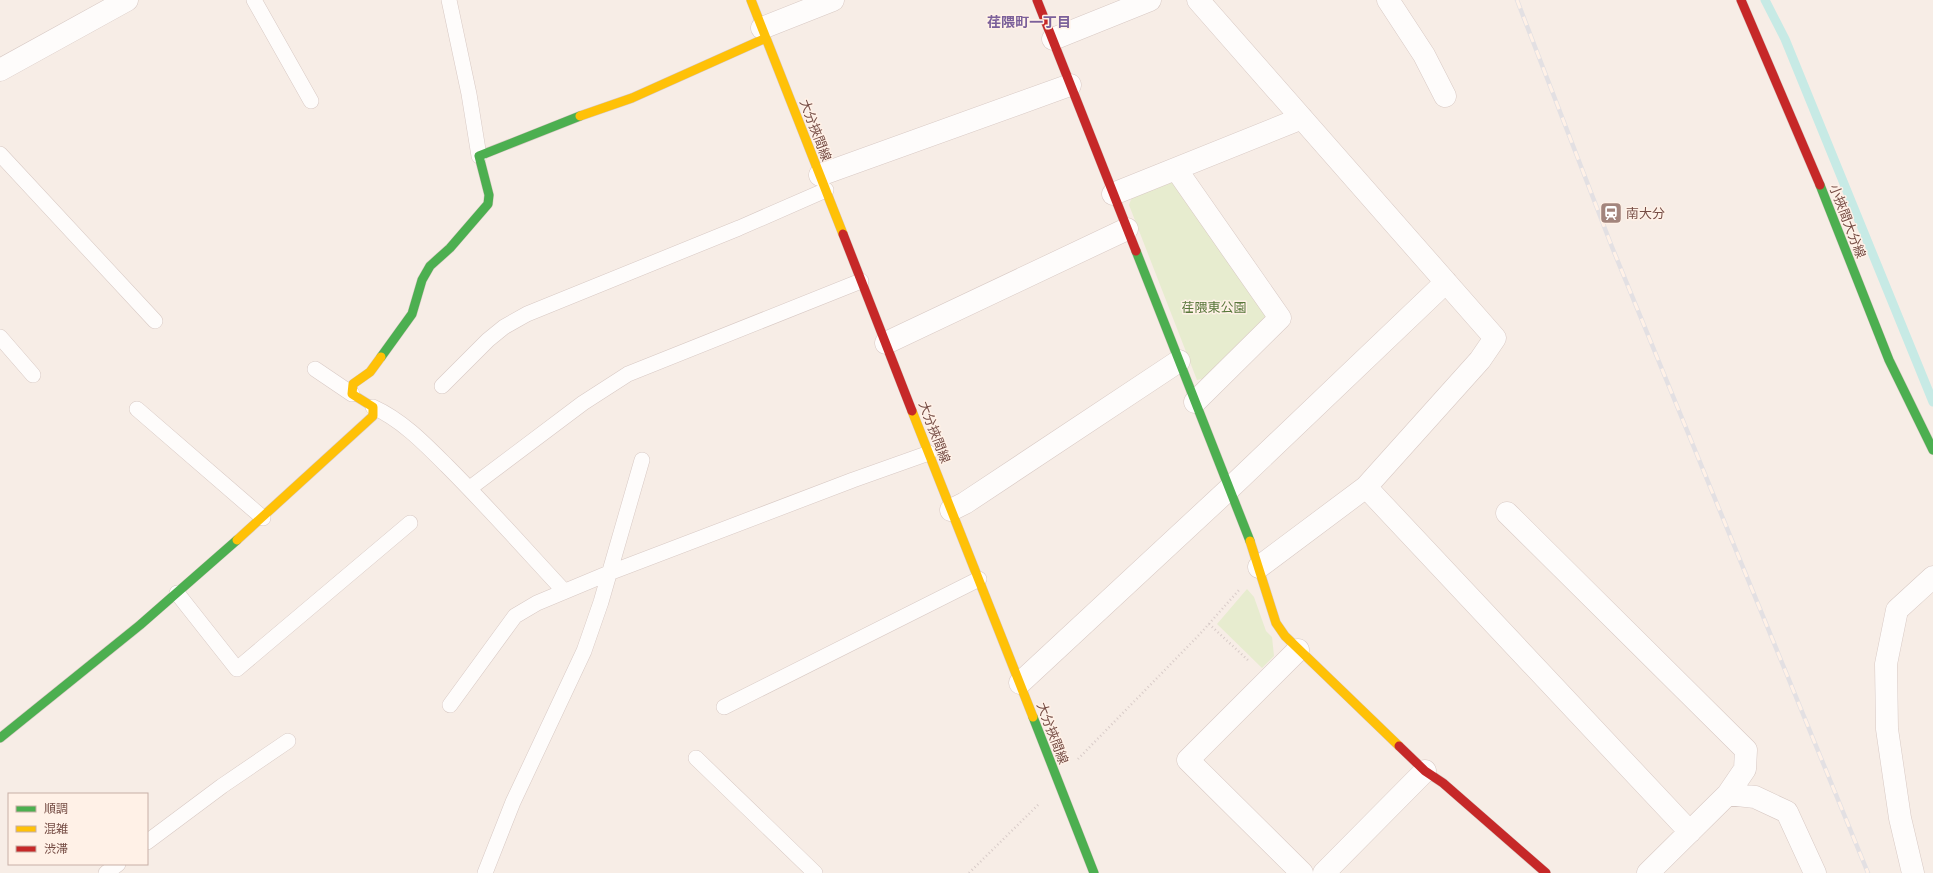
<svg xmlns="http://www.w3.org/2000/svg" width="1933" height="873" viewBox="0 0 1933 873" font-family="'Open Sans','Noto Sans JP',sans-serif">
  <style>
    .green { fill: #e7eccf }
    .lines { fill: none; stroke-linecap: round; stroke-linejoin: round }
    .stream { stroke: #c7eae5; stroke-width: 9 }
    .lane-casing { stroke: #d8c9c4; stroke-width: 16 }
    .street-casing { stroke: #d8c9c4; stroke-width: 23 }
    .fast-casing { stroke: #d7c8c3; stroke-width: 10 }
    .slow-casing { stroke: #d7c8c3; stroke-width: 10 }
    .jam-casing { stroke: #d7c8c3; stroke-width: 10 }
    .path { stroke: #d8cbc8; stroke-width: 2.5; stroke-dasharray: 1 3; stroke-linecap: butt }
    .lane { stroke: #fefcfb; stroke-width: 15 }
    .street { stroke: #fefcfb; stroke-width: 22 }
    .fast { stroke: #4caf50; stroke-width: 9 }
    .slow { stroke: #ffc107; stroke-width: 9 }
    .jam { stroke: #c62828; stroke-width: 9 }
    .rail-casing { stroke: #e3e0e3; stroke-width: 4.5 }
    .rail { stroke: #fff1e7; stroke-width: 3; stroke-dasharray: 9; stroke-linecap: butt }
    .labels { text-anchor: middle; stroke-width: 3; stroke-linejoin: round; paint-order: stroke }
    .street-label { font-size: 13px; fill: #764d45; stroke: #fff1e7 }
    .poi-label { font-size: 13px; fill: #764d45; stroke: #fff1e7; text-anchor: start }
    .park-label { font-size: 13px; fill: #58773a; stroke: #fff1e7 }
    .neighbourhood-label { font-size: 14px; font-weight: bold; fill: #7b609a; stroke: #fff1e7 }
  </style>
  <rect width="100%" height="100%" fill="#f7ede6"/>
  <!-- green -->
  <path class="green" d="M1169 180 1182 188 1266 307 1265 319 1207 378 1197 380 1129 205 1133 194Z
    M1247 589 1254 597 1266 631 1272 637 1274 656 1262 668 1217 624Z"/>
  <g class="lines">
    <!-- stream -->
    <path class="stream" d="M1765 0 1785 39 1933 402"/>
    <!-- lane casing -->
    <g class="lane-casing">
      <path id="lane" d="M254 0 311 101
        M449 0 469 94 479 156
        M0 154 155 321
        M0 337 33 375
        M315 369 352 394
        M442 386 488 340 504 327 527 314 739 228 826 190
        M373 407C402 420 425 444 447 466 487 506 525 549 564 591
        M137 409 263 518
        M470 488 583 403 628 374 861 281
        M177 593 237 669 410 523
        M450 705 515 616 537 603 609 573 853 480 929 453
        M724 707 979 579
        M696 758 815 873
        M147 842 222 786 288 741
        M106 873 118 864
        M485 873 513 802 584 651 601 602 642 460"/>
    </g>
    <!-- street casing -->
    <g class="street-casing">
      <path id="street" d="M1198 0 1495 338 1480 360 1366 487 1259 567
        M1388 0 1424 55 1445 96
        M762 28 833 0
        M1053 39 1150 0
        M0 70 127 0
        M1176 169 1280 318 1195 402
        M820 175 1070 85
        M1113 194 1302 118
        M886 343 1127 229
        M1366 487 1690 832
        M951 510 965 503 1179 361
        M1507 513 1746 750 1745 769 1728 794 1648 873
        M1298 650 1188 760 1302 873
        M1020 683 1229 489 1446 282
        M1728 794 1755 797 1787 812 1815 873
        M1324 873 1425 771
        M1913 873 1900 818 1887 729 1886 664 1897 610 1933 577"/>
    </g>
    <!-- fast casing -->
    <g class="fast-casing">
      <path id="fast" d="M1820 185 1889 360 1933 450
        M1136 251 1250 541
        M381 357 412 314 422 280 430 266 450 248 488 204 489 195 479 156 580 116
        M1033 717 1094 873
        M0 738 140 625 237 540"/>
    </g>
    <!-- slow casing -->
    <g class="slow-casing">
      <path id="slow" d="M751 0 843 234
        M580 116 632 98 766 38
        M912 411 1033 717
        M237 540 373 416V407L352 394 353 384 370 372 381 357
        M1250 541 1276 623 1285 636 1399 746"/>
    </g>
    <!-- jam casing -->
    <g class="jam-casing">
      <path id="jam" d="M1037 0 1136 251
        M1741 0 1820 185
        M843 234 912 411
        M1399 746 1425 771 1443 783 1546 873"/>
    </g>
    <!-- path -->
    <path class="path" d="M1209 624 1250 662
      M1078 759 1199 635 1239 590
      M969 873 1039 804"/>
    <!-- lane -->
    <use href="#lane" class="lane"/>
    <!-- street -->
    <use href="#street" class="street"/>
    <!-- fast -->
    <use href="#fast" class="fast"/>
    <!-- slow -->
    <use href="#slow" class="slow"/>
    <!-- jam -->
    <use href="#jam" class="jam"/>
    <!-- rail casing -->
    <g class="rail-casing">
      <path id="rail" d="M1517 0 1612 247 1868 873"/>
    </g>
    <!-- rail -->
    <use href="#rail" class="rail"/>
  </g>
  <!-- icons -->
  <defs>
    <g id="station-square" transform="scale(1.15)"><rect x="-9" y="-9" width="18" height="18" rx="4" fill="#a3857d" stroke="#fff1e7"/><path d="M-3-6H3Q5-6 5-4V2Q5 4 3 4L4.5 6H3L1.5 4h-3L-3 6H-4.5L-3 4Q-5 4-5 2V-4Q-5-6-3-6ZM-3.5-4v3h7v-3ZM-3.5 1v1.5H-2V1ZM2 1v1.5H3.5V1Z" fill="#fff"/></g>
  </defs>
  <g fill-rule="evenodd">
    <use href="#station-square" x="1611" y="213"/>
  </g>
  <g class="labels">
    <!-- street labels -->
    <g class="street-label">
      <text transform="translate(816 130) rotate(69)" y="5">大分挾間線</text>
      <text transform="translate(1848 221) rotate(69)" y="5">小挾間大分線</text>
      <text transform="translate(935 432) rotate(69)" y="5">大分挾間線</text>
      <text transform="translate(1053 733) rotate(69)" y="5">大分挾間線</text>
    </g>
    <!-- poi labels -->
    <g class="poi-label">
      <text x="1626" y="218">南大分</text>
    </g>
    <!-- park labels -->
    <g class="park-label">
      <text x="1214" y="312">荏隈東公園</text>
    </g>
    <!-- neighbourhood labels -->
    <g class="neighbourhood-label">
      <text x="1029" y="27">荏隈町一丁目</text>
    </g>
  </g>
  <!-- legend -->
  <rect x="8" y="793" width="140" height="72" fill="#fff1e7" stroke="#c8afa6"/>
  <rect x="16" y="806" width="20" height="6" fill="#4caf50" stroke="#c8afa6"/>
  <text x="44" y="813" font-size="12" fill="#764d45">順調</text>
  <rect x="16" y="826" width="20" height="6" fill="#ffc107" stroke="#c8afa6"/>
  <text x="44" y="833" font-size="12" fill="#764d45">混雑</text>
  <rect x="16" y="846" width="20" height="6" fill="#c62828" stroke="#c8afa6"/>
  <text x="44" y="853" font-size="12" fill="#764d45">渋滞</text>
</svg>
